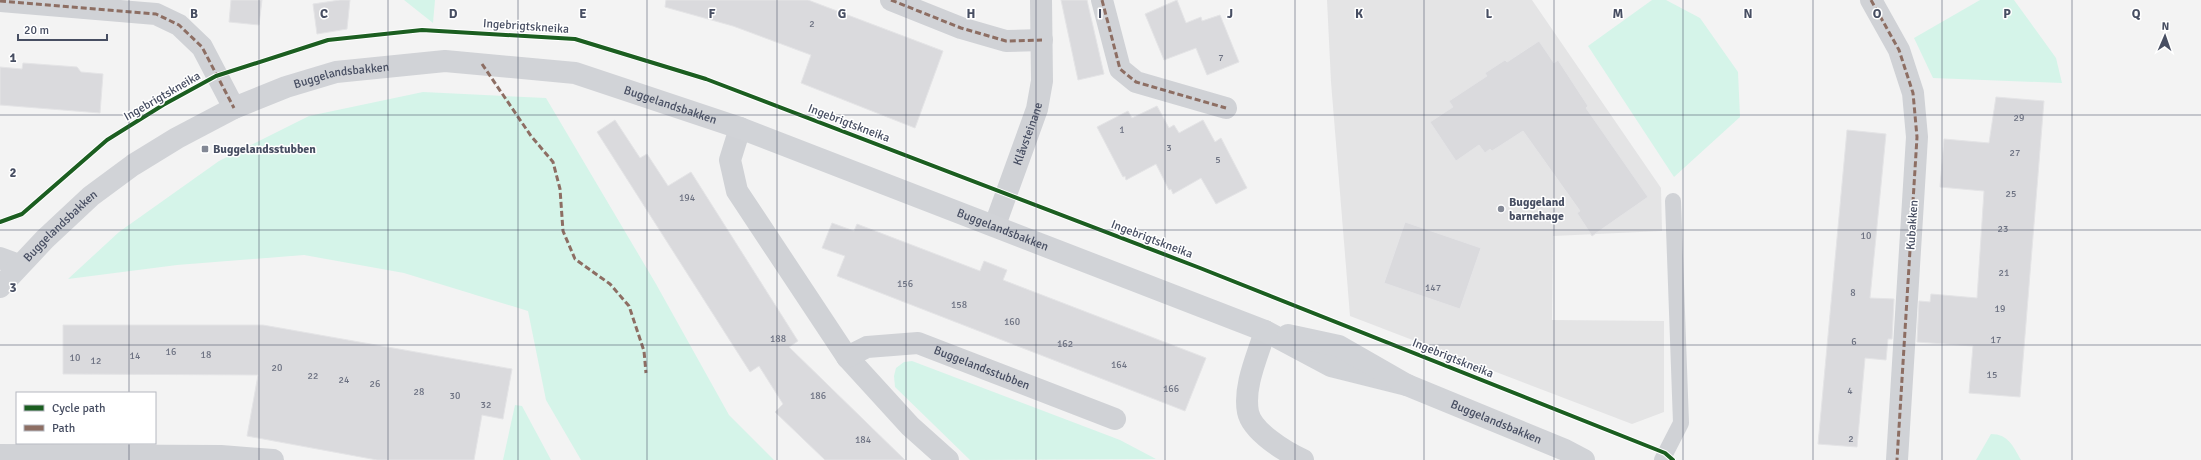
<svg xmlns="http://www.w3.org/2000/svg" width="2201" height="460" viewBox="0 0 2201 460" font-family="Signika,sans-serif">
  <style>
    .education { fill: #e4e4e5 }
    .green { fill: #d5f4e9 }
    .building { fill: #dadadd; stroke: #e4e4e6 }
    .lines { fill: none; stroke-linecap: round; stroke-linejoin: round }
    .lane { stroke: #d0d2d6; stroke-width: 16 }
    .street { stroke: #d0d2d6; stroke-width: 22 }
    .secondary { stroke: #d1d3d7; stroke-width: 22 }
    .quiet { stroke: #8d6e63; stroke-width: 3; stroke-dasharray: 6 3; stroke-linecap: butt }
    .cycleway-casing { stroke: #fff; stroke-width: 6 }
    .cycleway { stroke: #1b5e20; stroke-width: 4 }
    .grid { fill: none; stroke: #474e62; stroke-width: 1; stroke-opacity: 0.55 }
    .poi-dot { fill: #838895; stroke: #fff; stroke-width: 1.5 }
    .labels { text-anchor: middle; stroke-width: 3; stroke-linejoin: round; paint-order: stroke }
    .number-label { font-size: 10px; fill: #6d7282 }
    .street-label { font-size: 12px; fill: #474e62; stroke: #fff }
    .poi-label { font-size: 12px; font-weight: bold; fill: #474e62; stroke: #fff; text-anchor: start }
    .grid-label { font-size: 13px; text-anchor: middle; font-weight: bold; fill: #474e62; stroke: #fff; stroke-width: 3; stroke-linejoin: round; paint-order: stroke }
  </style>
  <rect width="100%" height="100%" fill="#f3f3f3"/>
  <!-- education -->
  <path class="education" d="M1327 0H1532L1661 188 1662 231 1553 236 1552 320 1664 321V412L1632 424 1350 316 1331 82Z"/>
  <!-- green -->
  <path class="green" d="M404 0H435L433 23Z
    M1652 0H1666L1700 18 1738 72 1740 117 1674 177 1588 46Z
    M1980 0H2014L2056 58 2062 83 1933 78 1914 38Z
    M423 92 546 98 656 284 729 415 774 460H581L546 400 528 311 404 273 304 255 177 265 68 279 119 232 219 161 309 116Z
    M912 361 1120 440 1156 459 970 460 895 387 894 376 896 368 904 362Z
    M515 405 522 406 551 460H503Z
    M1991 434C2008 434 2013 446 2021 460H1976Z"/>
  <!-- building -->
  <path class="building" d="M231 0H262L259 25 229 22Z
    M340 0H350L347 29 317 34 313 4Z
    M666 0H808L943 51 915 128 801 83 811 55 733 26 665 7Z
    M1061 0H1087L1104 74 1078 80Z
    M1177 0 1186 23 1201 17 1202 21 1220 15 1239 62 1207 75 1196 48 1164 60 1145 14Z
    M1539 41 1554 63 1558 60 1588 106 1586 108 1648 197 1592 236 1577 213 1580 211 1523 131 1492 151 1490 149 1485 153 1479 145 1456 161 1430 122 1453 107 1449 101 1487 76 1485 73 1505 60 1507 62Z
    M23 63 77 67 81 72 103 74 100 113 0 105V67L22 69Z
    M1996 97 2044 101 2020 397 1969 393 1973 346 1917 342 1919 301 1930 302 1931 294 1977 298 1984 191 1940 187 1944 139 1989 143Z
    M1157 106 1169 128 1174 125 1179 133 1203 120 1215 142 1221 138 1247 188 1216 204 1201 178 1173 194 1171 189 1169 190 1156 164 1126 180 1125 176 1123 177 1097 127 1128 111 1132 118Z
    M615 120 640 158 647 154 668 186 691 172 798 341 789 347 905 460H825L775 412 783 404 759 366 750 372 597 132Z
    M1847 130 1886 134 1870 298 1894 299 1892 339H1888L1886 360 1865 358 1857 447 1818 444Z
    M1405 222 1481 248 1460 309 1384 283Z
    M832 223 854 231 857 224 980 271 984 261 1007 270 1003 280 1206 358 1185 411 837 276 845 256 822 248Z
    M63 325H263L512 369 503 419 482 415 474 460H377L247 436 258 375 63 374Z"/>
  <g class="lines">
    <!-- lane -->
    <path class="lane" d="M1662 460 1681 423 1673 201"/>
    <!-- street -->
    <g class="street">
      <path d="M891 0 961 28 1006 41 1042 40"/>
      <path d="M1102 0 1120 69 1136 82 1226 108"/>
      <path d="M1871 0 1899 50 1913 93 1917 137 1897 460"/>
      <path d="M0 1 156 14 179 25 202 47 234 108"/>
      <path d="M740 128 730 160 737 191 847 357 910 426 948 460"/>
      <path id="s1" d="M995 225 1037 109 1042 81 1041 0"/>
      <path d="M1265 331C1258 355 1243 386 1248 412 1252 432 1286 452 1303 460"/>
      <path id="s2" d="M847 357 867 347 918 343 1115 419"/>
      <path d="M0 455 221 456 273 460"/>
    </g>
    <!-- secondary -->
    <g class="secondary">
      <path d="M0 258 19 265"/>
      <path id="s3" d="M0 287 45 239 91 196 133 165 177 138 234 108 286 87 336 72 445 61 575 73 740 128 1265 331 1331 366 1407 385"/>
      <path id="s4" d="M1288 335 1339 346 1407 385 1565 450 1584 460"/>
    </g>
    <!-- quiet -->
    <path class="quiet" d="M891 0 961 28 1006 41 1042 40
      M1102 0 1120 69 1136 82 1226 108
      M1871 0 1899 50 1913 93 1917 137 1897 460
      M0 1 156 14 179 25 202 47 234 108
      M482 64 531 136 553 162 560 189 563 231 575 259 610 284 629 306 644 351 646 373"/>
    <!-- cycleway casing -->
    <g class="cycleway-casing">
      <path id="cycleway" d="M0 222 22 214 107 140 163 105 216 76 328 40 422 30 575 39 706 79 1200 268 1665 453 1673 460"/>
    </g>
    <!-- cycleway -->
    <use href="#cycleway" class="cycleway"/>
  </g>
  <!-- grid -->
  <path class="grid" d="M129 0V393M259 0V460M388 0V460M518 0V460M647 0V460M777 0V460M906 0V460M1036 0V460M1165 0V460M1295 0V460M1424 0V460M1554 0V460M1683 0V460M1813 0V460M1942 0V460M2072 0V460M0 115H2201M0 230H2201M0 345H2201M129 443V460"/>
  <!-- markers -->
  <g class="poi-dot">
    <rect x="201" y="145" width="8" height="8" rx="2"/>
    <circle cx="1501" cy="209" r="4"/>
  </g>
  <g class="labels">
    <!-- number labels -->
    <g class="number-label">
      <text x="812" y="27">2</text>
      <text x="1221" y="61">7</text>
      <text x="2019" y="121">29</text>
      <text x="1122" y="133">1</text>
      <text x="1169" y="151">3</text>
      <text x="2015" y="156">27</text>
      <text x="1218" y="163">5</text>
      <text x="2011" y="197">25</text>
      <text x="687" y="201">194</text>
      <text x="2003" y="232">23</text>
      <text x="1866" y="239">10</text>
      <text x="2004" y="276">21</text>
      <text x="905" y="287">156</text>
      <text x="1433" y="291">147</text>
      <text x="1853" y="296">8</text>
      <text x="959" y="308">158</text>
      <text x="2000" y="312">19</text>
      <text x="1012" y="325">160</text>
      <text x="778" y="342">188</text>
      <text x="1996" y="343">17</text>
      <text x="1854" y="345">6</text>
      <text x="1065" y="347">162</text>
      <text x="171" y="355">16</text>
      <text x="206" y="358">18</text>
      <text x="135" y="359">14</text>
      <text x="75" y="361">10</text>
      <text x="96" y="364">12</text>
      <text x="1119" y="368">164</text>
      <text x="277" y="371">20</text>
      <text x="1992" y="378">15</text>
      <text x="313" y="379">22</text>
      <text x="344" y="383">24</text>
      <text x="375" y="387">26</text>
      <text x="1171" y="392">166</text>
      <text x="1850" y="394">4</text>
      <text x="419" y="395">28</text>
      <text x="455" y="399">30</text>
      <text x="818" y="399">186</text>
      <text x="486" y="408">32</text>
      <text x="1851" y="442">2</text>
      <text x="863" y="443">184</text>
    </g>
    <!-- street labels -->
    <g class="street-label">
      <text transform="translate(526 26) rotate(4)" y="4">Ingebrigtskneika</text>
      <text dy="4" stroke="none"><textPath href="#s3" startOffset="410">Buggelandsbakken</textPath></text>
      <text transform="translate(162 96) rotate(-30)" y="4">Ingebrigtskneika</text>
      <text dy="4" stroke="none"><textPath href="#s3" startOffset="746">Buggelandsbakken</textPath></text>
      <text transform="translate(849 123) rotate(21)" y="4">Ingebrigtskneika</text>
      <text dy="4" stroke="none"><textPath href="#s1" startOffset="97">Klåvsteinane</textPath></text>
      <text transform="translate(1912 225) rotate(-86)" y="4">Kubakken</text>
      <text dy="4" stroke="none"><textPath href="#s3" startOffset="86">Buggelandsbakken</textPath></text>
      <text dy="4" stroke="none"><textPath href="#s3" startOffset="1101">Buggelandsbakken</textPath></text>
      <text transform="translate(1152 239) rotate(21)" y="4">Ingebrigtskneika</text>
      <text transform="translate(1453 358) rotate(22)" y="4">Ingebrigtskneika</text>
      <text dy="4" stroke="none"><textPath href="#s2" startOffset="142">Buggelandsstubben</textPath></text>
      <text dy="4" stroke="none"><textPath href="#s4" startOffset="227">Buggelandsbakken</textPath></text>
    </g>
    <!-- poi labels -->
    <g class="poi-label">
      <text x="213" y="153">Buggelandsstubben</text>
      <text x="1509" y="206">Buggeland<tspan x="1509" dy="14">barnehage</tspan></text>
    </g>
  </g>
  <g class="grid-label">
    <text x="194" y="18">B</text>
    <text x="324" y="18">C</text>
    <text x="453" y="18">D</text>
    <text x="583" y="18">E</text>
    <text x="712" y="18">F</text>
    <text x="842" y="18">G</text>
    <text x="971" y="18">H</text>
    <text x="1100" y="18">I</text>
    <text x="1230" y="18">J</text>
    <text x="1359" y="18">K</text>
    <text x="1489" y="18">L</text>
    <text x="1618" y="18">M</text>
    <text x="1748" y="18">N</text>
    <text x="1877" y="18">O</text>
    <text x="2007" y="18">P</text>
    <text x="2136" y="18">Q</text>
    <text x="13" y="62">1</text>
    <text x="13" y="177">2</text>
    <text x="13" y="292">3</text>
  </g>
  <!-- legend -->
  <rect x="16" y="392" width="140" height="52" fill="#ffffff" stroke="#b5b8c0"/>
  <rect x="24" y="405" width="20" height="6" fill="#1b5e20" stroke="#b5b8c0"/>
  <text x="52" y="412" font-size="12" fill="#474e62">Cycle path</text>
  <rect x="24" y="425" width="20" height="6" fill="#8d6e63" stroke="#b5b8c0"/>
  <text x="52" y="432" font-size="12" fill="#474e62">Path</text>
  <!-- north arrow -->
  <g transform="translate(2165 36) rotate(2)" stroke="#ffffff" stroke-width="3" paint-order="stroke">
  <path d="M0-3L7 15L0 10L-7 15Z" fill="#474e62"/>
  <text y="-6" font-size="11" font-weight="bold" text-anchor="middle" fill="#474e62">N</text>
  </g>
  <!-- scale -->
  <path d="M18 34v6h89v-6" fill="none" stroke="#474e62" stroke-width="2"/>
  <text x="24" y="34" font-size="12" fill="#474e62" stroke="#ffffff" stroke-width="3" paint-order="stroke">20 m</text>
</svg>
